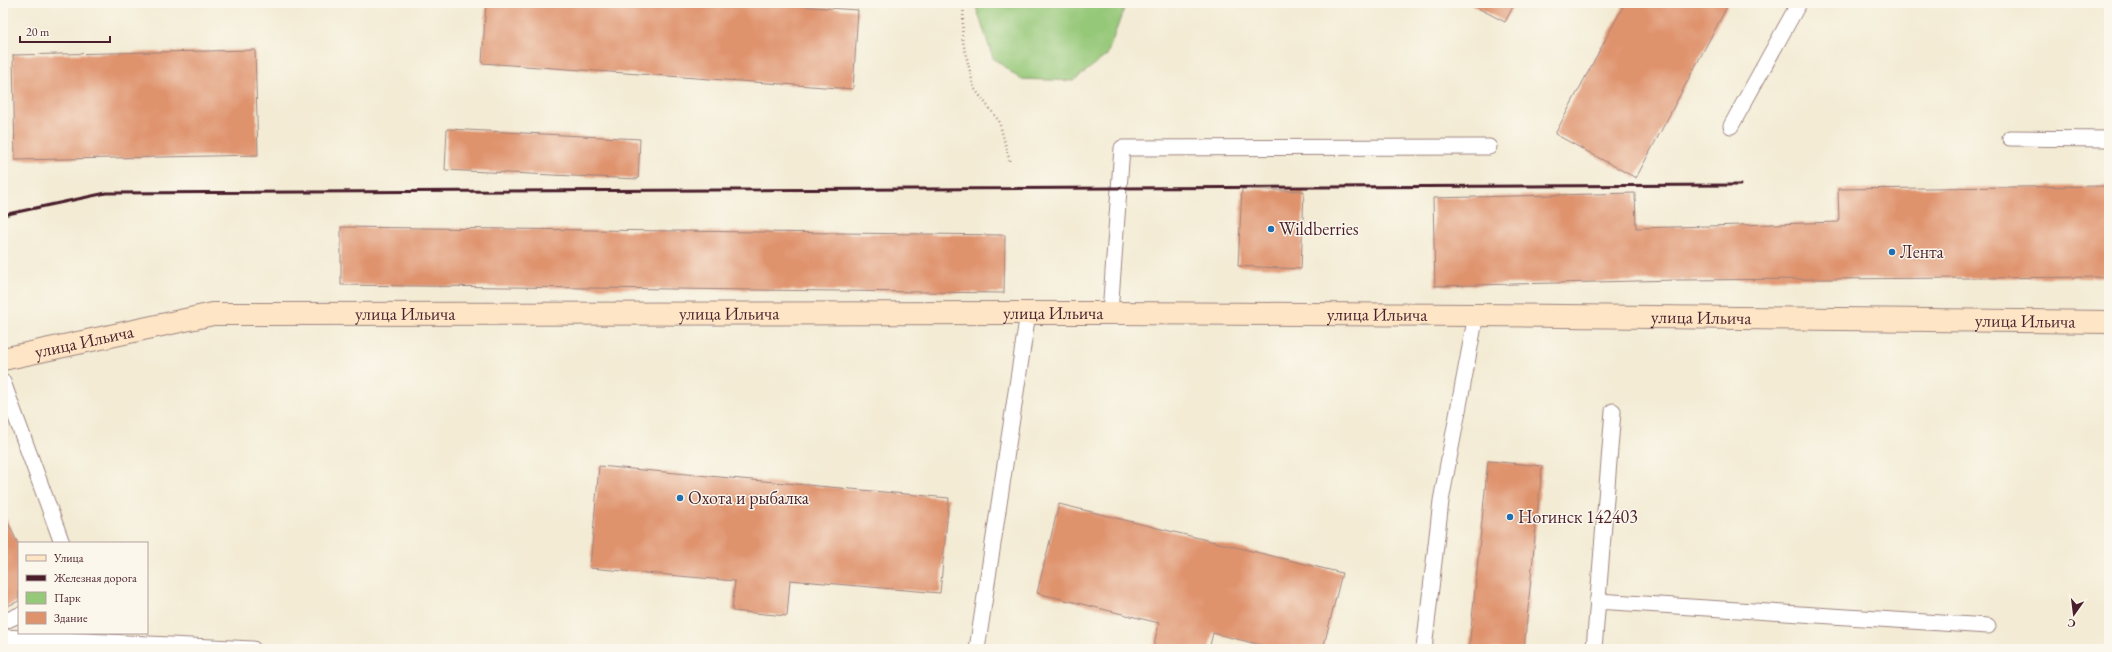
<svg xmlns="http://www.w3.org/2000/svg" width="2112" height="652" viewBox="0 0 2112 652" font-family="'EB Garamond',serif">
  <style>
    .green { fill: #95c878; stroke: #707452 }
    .building { fill: #df936d }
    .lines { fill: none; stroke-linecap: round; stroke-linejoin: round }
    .lane-casing { stroke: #9e8580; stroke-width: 17 }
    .secondary-casing { stroke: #9e8580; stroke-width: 24 }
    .path { stroke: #9e8580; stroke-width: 2.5; stroke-dasharray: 1 3; stroke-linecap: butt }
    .lane { stroke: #fff; stroke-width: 15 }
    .secondary { stroke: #fde5c5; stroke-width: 22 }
    .rail { stroke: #4a1f2b; stroke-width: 3 }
    .poi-dot { fill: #1f6fb2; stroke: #fbf7ec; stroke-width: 1.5 }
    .labels { text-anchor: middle; stroke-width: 3; stroke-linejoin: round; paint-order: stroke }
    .poi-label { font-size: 18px; fill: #4a1f2b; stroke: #fbf7ec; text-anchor: start }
    .street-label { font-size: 18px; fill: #4a1f2b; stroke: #fbf7ec }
  </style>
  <rect width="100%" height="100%" fill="#fbf7ec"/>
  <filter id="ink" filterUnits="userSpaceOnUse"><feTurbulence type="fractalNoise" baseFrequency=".025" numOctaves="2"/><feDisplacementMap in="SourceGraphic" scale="8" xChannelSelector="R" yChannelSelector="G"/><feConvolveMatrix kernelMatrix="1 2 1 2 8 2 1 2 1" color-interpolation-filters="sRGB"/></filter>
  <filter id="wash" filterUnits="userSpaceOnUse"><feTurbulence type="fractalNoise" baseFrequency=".012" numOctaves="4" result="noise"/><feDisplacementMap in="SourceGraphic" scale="16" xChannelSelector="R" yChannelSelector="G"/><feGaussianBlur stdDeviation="0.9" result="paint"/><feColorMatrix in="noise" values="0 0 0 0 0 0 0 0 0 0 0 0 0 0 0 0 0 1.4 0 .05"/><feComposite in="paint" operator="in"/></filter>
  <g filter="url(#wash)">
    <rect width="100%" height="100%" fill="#f3ebd4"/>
    <!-- green -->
    <path class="green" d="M977 3H1126L1107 55 1073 81 1020 79 993 58 976 7Z"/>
    <g id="blocks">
      <!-- building -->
      <path class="building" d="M486 3H751L858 10 853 89 482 63Z
        M1468 3H1515L1505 22Z
        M1625 3H1729L1636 178 1555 134Z
        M255 50 258 155 15 160 13 55Z
        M447 129 640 139 638 179 445 170Z
        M2109 186V277L1676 280 1435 286 1433 198 1635 193 1636 228 1675 227 1839 222 1838 189Z
        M1242 189 1304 191 1301 269 1238 266Z
        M341 227 1005 235 1004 293 341 285Z
        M1488 461 1542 466 1524 649H1469Z
        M599 466 949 498 940 593 790 580 787 616 732 611 735 581 590 568Z
        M1059 504 1342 573 1323 649H1277L1213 633 1209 649H1153L1159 623 1037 593Z
        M3 512 19 546V601L3 608Z"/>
    </g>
  </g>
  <g filter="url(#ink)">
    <use href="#blocks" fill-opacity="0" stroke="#9e8580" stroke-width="1"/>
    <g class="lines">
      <!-- lane casing -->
      <g class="lane-casing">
        <path id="lane" d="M1731 126 1799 3
          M2010 138 2109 139
          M1110 313 1122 148 1489 147
          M3 382 62 543
          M1597 601 1988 626
          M3 622 19 615
          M3 637 253 649
          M977 649 1028 313
          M1424 649 1441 501 1476 315
          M1594 649 1613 411"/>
      </g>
      <!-- secondary casing -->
      <g class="secondary-casing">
        <g id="secondary">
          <path id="s1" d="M3 359 213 314 1110 313 1476 315 2109 322"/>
        </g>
      </g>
      <!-- path -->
      <path class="path" d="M964 3 962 38 974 88 999 121 1010 162"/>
      <!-- lane -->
      <use href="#lane" class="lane"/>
      <!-- secondary -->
      <use href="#secondary" class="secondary"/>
      <!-- rail -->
      <path class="rail" d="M3 215 106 193 1740 185"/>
    </g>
  </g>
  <!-- markers -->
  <g class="poi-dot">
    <circle cx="1271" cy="229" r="4"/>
    <circle cx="1892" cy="252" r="4"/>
    <circle cx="680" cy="498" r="4"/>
    <circle cx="1510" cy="517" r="4"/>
  </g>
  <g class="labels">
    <!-- poi labels -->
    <g class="poi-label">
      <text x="1279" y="235">Wildberries</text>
      <text x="1900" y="258">Лента</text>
      <text x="688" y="504">Охота и рыбалка</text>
      <text x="1518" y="523">Ногинск 142403</text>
    </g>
    <!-- street labels -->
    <g class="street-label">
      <text dy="6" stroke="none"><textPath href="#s1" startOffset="731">улица Ильича</textPath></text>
      <text dy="6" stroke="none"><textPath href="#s1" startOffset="1055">улица Ильича</textPath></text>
      <text dy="6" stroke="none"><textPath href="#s1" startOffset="407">улица Ильича</textPath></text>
      <text dy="6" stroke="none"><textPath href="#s1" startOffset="1379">улица Ильича</textPath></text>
      <text dy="6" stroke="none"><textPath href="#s1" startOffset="1703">улица Ильича</textPath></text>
      <text dy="6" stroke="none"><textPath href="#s1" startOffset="2027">улица Ильича</textPath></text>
      <text dy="6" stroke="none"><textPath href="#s1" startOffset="83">улица Ильича</textPath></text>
    </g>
  </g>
  <!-- margin -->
  <rect width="2112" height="652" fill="none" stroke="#fbf7ec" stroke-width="16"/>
  <!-- legend -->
  <rect x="18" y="542" width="130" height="92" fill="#fbf7ec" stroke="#b4a19f"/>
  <rect x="26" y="555" width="20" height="6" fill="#fde5c5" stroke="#b4a19f"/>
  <text x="54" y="562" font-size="12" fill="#4a1f2b">Улица</text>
  <rect x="26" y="575" width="20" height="6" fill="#4a1f2b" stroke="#b4a19f"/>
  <text x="54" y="582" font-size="12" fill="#4a1f2b">Железная дорога</text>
  <rect x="26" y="592" width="20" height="12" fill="#95c878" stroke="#b4a19f"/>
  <text x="54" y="602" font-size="12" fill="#4a1f2b">Парк</text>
  <rect x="26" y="612" width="20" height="12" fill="#df936d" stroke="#b4a19f"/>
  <text x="54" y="622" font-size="12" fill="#4a1f2b">Здание</text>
  <!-- north arrow -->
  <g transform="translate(2074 614) rotate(194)" stroke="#fbf7ec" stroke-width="3" paint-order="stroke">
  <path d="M0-3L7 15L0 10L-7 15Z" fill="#4a1f2b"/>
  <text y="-6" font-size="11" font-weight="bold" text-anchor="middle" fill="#4a1f2b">С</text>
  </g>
  <!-- scale -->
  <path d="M20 36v6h90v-6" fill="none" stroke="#4a1f2b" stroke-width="2"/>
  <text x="26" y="36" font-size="12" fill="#4a1f2b" stroke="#fbf7ec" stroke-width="3" paint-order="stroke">20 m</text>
</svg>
